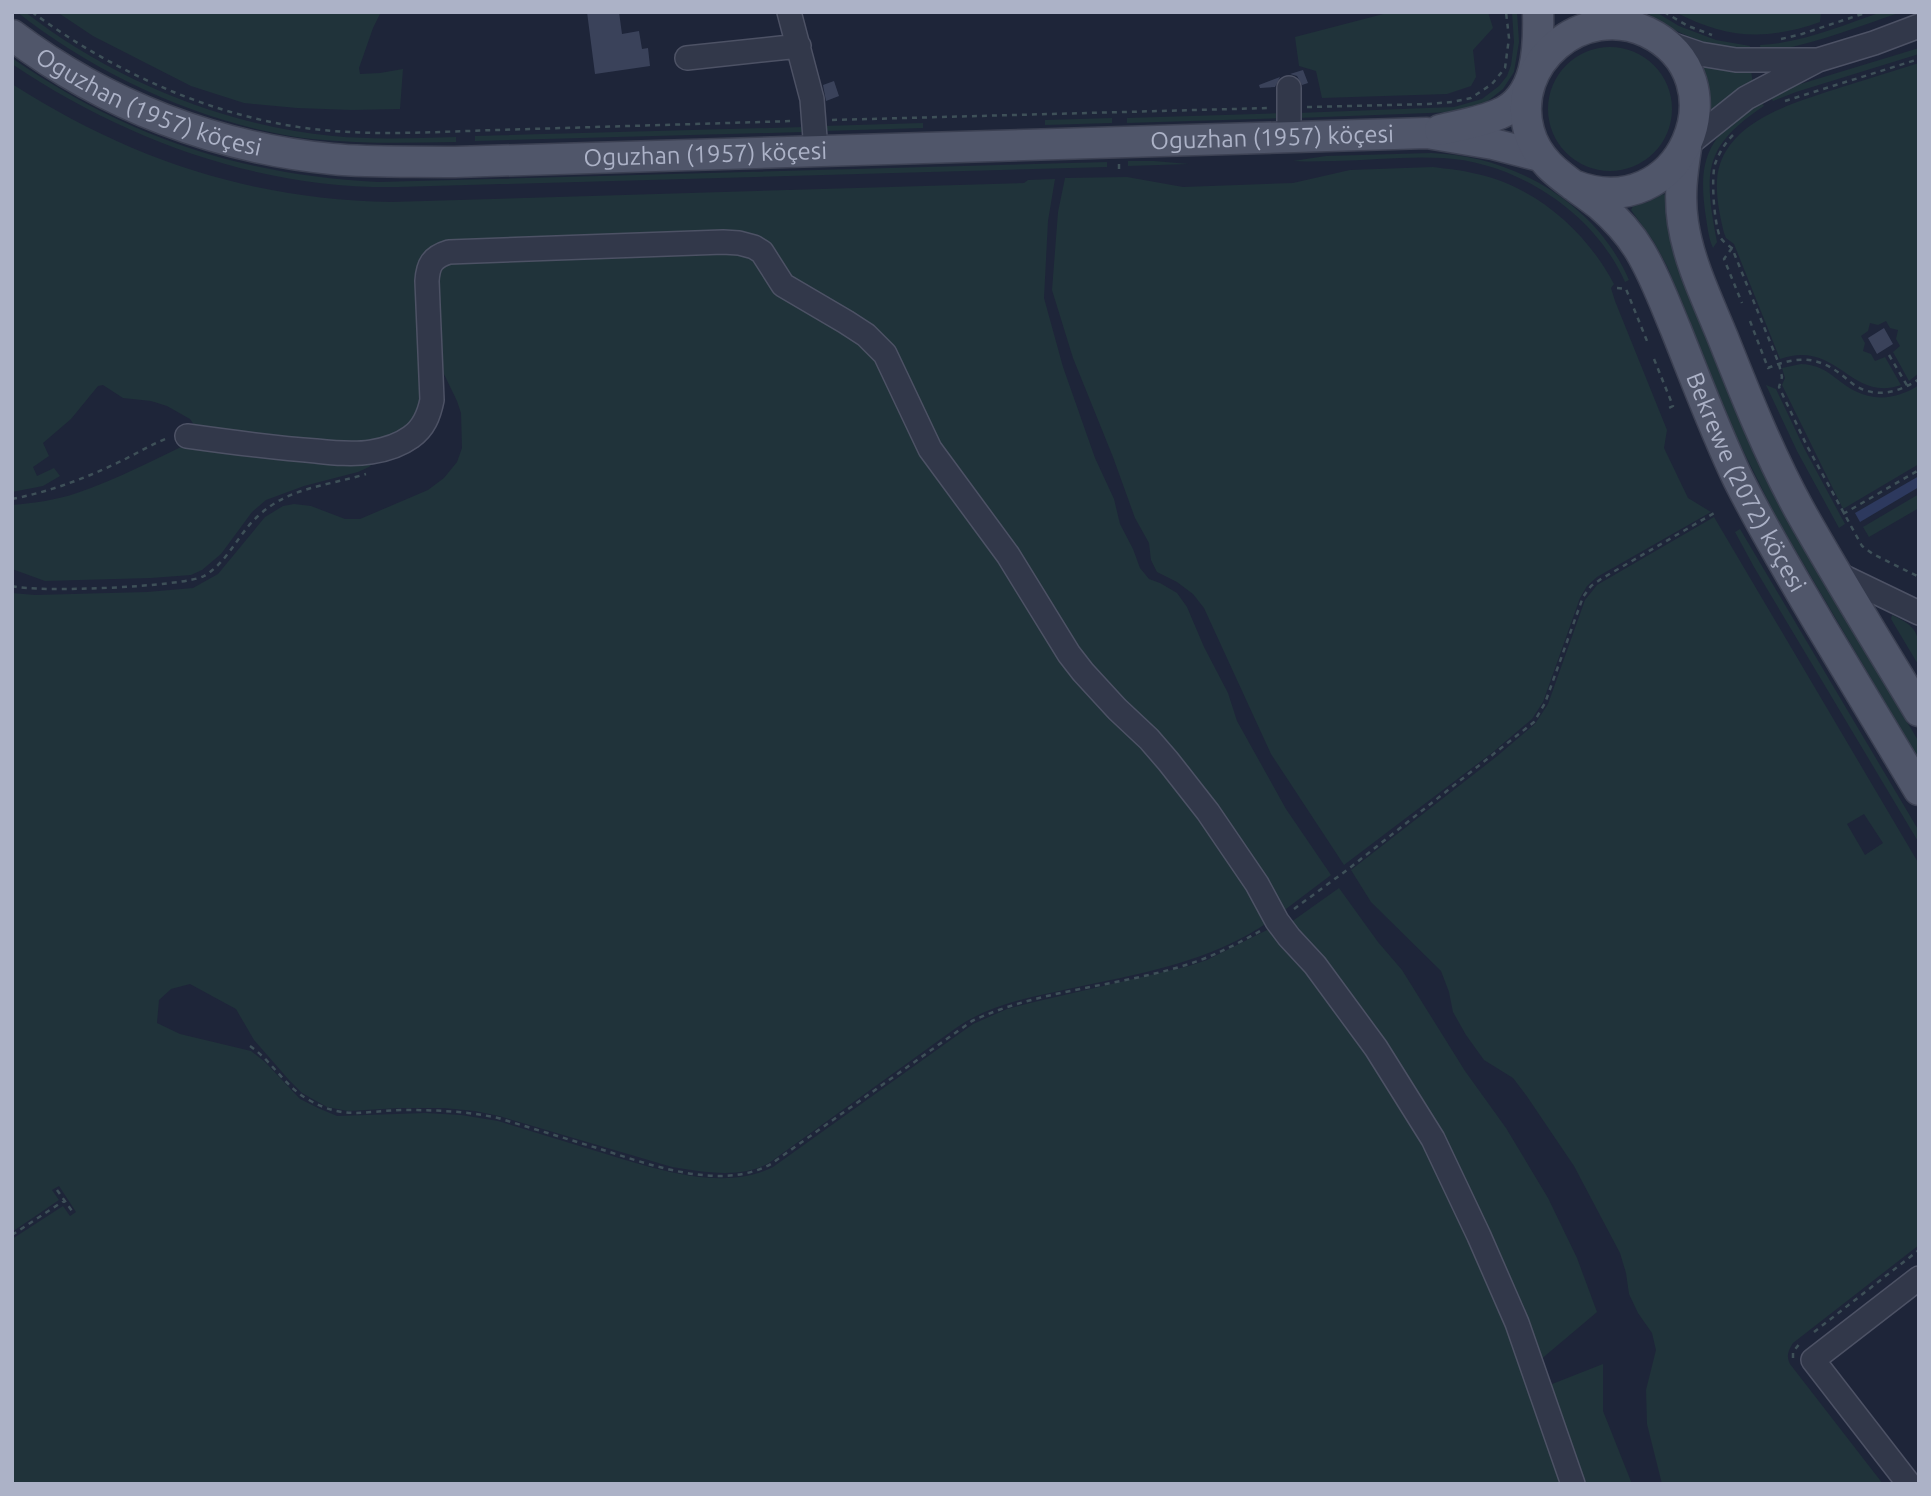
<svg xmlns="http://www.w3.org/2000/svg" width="1931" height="1496" viewBox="0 0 1931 1496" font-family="Ubuntu,sans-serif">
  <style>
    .green { fill: #20333a; fill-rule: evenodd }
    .water { fill: #2d395e }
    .building { fill: #3a425a }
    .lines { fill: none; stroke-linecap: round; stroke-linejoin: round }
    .minor-casing { stroke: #4d5265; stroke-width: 26 }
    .major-casing { stroke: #3c4153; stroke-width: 33 }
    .path { stroke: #3e5058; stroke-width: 2.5; stroke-dasharray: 5 5; stroke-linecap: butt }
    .minor { stroke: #32384a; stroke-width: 23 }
    .major { stroke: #50566a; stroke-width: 30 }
    .labels { text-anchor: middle; stroke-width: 6; stroke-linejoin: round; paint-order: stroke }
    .street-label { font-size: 24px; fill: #acb2c7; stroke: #181d2e }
  </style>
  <rect width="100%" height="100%" fill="#1e2539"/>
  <!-- green -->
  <path class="green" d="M17 12H25C113 80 222 125 333 136 374 140 415 138 456 137V142C408 143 360 144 312 139 209 127 98 76 17 12Z
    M57 12H381L373 28 359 68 360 74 380 73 403 69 400 109 352 110 297 108 244 103 191 86 93 36Z
    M1391 12H1410L1413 14 1423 12H1488L1493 28 1473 50 1476 77 1471 86 1447 94 1322 98 1316 71 1299 66 1295 37Z
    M1512 12H1517L1519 42 1514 72 1503 89 1484 104 1455 112 1297 118V113L1454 107 1482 99 1499 86 1507 76 1511 65 1514 42Z
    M1646 12H1656L1679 26 1716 40 1750 46 1749 52C1711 47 1677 35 1646 12Z
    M1675 12H1821L1820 22C1766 41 1727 39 1675 12Z
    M1882 12H1902C1856 27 1809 47 1761 52L1760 45C1802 43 1843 25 1882 12Z
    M1548 109a62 62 0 1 1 124 0a62 62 0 1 1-124 0Z
    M1919 48V54L1796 92 1773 101 1770 96 1794 86Z
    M12 58C126 137 241 175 378 182L1107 162V167L398 187C259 189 127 141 12 64Z
    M1919 63V373L1909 381 1893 352 1900 346 1896 339 1898 330 1890 328 1886 321 1878 325 1870 323 1868 331 1861 336 1865 343 1863 351 1871 354 1875 361 1885 357 1901 385C1850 403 1838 339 1780 359L1734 244 1726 238 1724 233C1719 213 1713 184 1720 164 1736 117 1800 101 1842 87 1868 79 1893 71 1919 63Z
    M1700 65 1751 70 1753 84 1711 113 1708 89Z
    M12 84C132 160 249 199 391 202L1024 183 1028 180 1055 179 1048 221 1044 298 1063 367 1095 458 1114 499 1120 524 1133 549 1140 568 1149 579 1160 583 1177 593 1187 607 1204 647 1228 693 1237 721 1286 809 1331 875 1282 912 1100 684 944 460 891 354 800 289 765 249 442 247 424 400 413 427 366 448 199 432 190 419 167 406 151 401 123 398 103 385 98 386 71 419 43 443 49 456 33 467 37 476 54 468 60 476 43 486 12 492Z
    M1761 101 1764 106C1702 147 1704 173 1717 242L1713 248C1708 237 1707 223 1705 211 1697 151 1714 133 1761 101Z
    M1284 113V118L1127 123V118Z
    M1112 118V123L1045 125V120Z
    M923 123V128L823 131V126Z
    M804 127V132L475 141V136Z
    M1431 153C1512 155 1596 203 1629 280L1625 282C1595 213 1517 162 1443 158 1407 156 1371 160 1335 161 1321 161 1306 162 1293 161L1326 156Z
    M1128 161H1154L1189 164 1128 166Z
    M1433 167C1448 169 1462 170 1477 174 1536 187 1586 231 1614 284L1611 288 1615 301 1667 430 1664 448 1688 498 1711 512 1597 577 1587 586 1580 598 1543 702 1532 719 1493 752 1344 865 1271 754 1204 608 1193 594 1177 582 1157 572 1151 560 1149 543 1135 518 1113 457 1073 358 1052 290 1058 212 1065 178 1127 177 1183 187 1293 183 1350 170Z
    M1663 194 1665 195 1671 234 1681 276 1727 391 1755 457 1796 535 1919 742V760L1776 517 1734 432 1667 266 1654 242 1631 210 1633 206 1648 202Z
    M736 246 876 351 916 435 1151 750 1271 920C1211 963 1137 974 1068 989 1028 998 990 1004 956 1028L769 1163C741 1179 703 1172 672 1167L499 1116 475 1111 444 1108H400L348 1111 327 1107 302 1093 289 1080 254 1040 236 1009 190 984 171 989 159 1000 157 1023 180 1034 251 1051 265 1062 300 1099 318 1108 337 1116 425 1113 461 1115 498 1121C530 1131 563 1141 596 1151 647 1166 722 1194 773 1167L973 1024 1007 1009 1030 1003 1189 966 1207 960 1269 929 1308 967 1419 1129 1483 1257 1566 1484H12V1239L63 1206 70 1216 76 1212 59 1186 52 1190 59 1200 12 1232V593L35 595 147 592 193 588 218 574 265 517 283 506 294 504 311 506 345 519H360L428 490 444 478 457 462 462 448 461 413 457 401 442 370 431 281 435 263Z
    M1801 364C1827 365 1834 380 1855 391 1876 402 1900 398 1919 385V464L1843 509 1782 385 1785 378 1782 368Z
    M1766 385 1776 389 1804 448 1845 524 1839 528 1797 451Z
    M194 441 381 456 369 467 358 472 304 486 266 500 252 512 221 554 202 570 191 575 151 578 45 581 12 569V505C34 503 57 500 77 493 118 479 155 459 194 441Z
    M1919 494V508L1869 537 1863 527Z
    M1714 517 1919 864V1245L1793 1343C1788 1351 1786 1356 1790 1364L1883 1484H1662L1647 1424 1646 1390 1656 1350 1652 1333 1638 1313 1629 1294 1626 1273 1620 1253 1574 1166 1526 1095 1513 1078 1484 1060 1466 1035 1453 1012 1449 992 1441 971 1371 902 1351 870 1496 757 1535 724 1548 704 1585 600 1597 585ZM1864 814 1883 843 1865 855 1847 824Z
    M1740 529 1919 831V843L1754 567 1735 532Z
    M1892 615C1921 628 1919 637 1919 666L1891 619Z
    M1339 888 1378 942 1402 970 1465 1071 1506 1128 1548 1198 1577 1258 1597 1312 1539 1361 1484 1233 1287 925Z
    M1603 1364V1411L1632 1484H1578L1547 1386Z"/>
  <!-- water -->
  <path class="water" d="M1919 476V487L1860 522 1855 513Z"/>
  <!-- building -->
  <path class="building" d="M587 12H619L622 34 639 31 642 49 648 48 650 66 595 74Z
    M1303 70 1308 83 1302 85 1297 76 1290 74Z
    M1280 77 1275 87 1260 88 1259 85Z
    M834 81 839 96 826 101 823 85Z
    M1884 328 1893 344 1877 354 1868 338Z"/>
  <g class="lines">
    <!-- minor casing -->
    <g class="minor-casing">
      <path id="minor" d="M789 12 812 99 816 151
        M1662 41 1700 54 1736 60H1818
        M687 58 799 46
        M1289 88V137
        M1686 146 1746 98 1818 60 1874 43 1919 26
        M187 436C230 442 273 448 316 451 334 453 353 455 371 452 384 450 400 445 411 437 424 428 429 415 432 400L427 281C428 265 432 257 449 252L723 242 739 243 754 247 762 252 783 285 846 322 866 335 885 354 930 449 1008 555 1069 654 1083 672 1117 709 1149 739 1168 761 1208 812 1257 884 1277 921 1289 937 1315 965 1376 1048 1433 1139 1479 1236 1517 1323 1573 1484
        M1838 574 1919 613
        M1909 1484 1813 1360 1919 1278"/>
    </g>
    <!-- major casing -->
    <g class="major-casing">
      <g id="major">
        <path id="s1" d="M12 35C105 105 216 148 332 159 373 163 414 161 455 162L1427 133 1493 144 1540 156"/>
        <path d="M1440 130C1460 125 1481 122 1499 114 1538 98 1539 48 1538 12"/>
        <path d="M1686 148C1682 174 1679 197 1683 223 1689 263 1708 301 1723 338 1746 396 1769 454 1799 509 1837 577 1879 644 1919 711"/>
        <path id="s2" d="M1573 185C1682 228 1743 78 1647 32 1583 2 1510 63 1529 131 1539 168 1572 182 1600 205 1615 218 1630 234 1640 251 1655 276 1665 304 1676 330 1696 380 1715 431 1738 479 1763 529 1792 577 1820 625 1853 680 1886 735 1919 790"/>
      </g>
    </g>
    <!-- path -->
    <path class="path" d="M32 12C105 66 191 107 281 124 351 138 426 132 497 130 596 127 695 124 793 121
      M1664 12 1688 26 1712 35
      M1781 39 1802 34 1868 12
      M1785 101 1919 59
      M1307 107 1428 104 1452 102 1471 98 1492 84 1505 68 1509 38 1506 12
      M832 120 1269 108
      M1733 135C1725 143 1719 153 1715 164 1711 179 1714 222 1720 237 1723 242 1728 245 1732 248L1779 364 1782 377 1779 387 1807 446 1862 546 1873 554 1919 577
      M1119 164V172
      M1732 248 1724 259 1742 303
      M1617 288 1626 289 1647 341
      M1750 321 1768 368C1785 361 1803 356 1821 363 1833 367 1843 376 1853 384 1874 399 1899 393 1919 379
      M1889 355 1908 387
      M1654 359 1673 406 1665 410
      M12 499C48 492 81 480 115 464 133 456 149 445 168 438
      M1843 514 1919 470
      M12 586C36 593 184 587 204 576 228 562 238 534 258 516 289 487 327 486 366 474
      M1294 909 1347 870 1534 722 1545 703 1583 597 1591 586 1601 579 1716 512
      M250 1046C272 1061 285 1087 309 1100 344 1120 364 1111 402 1110 434 1110 466 1111 498 1118 531 1128 564 1138 597 1148 648 1164 720 1192 771 1164L972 1021C1040 989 1118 987 1189 964 1214 956 1239 943 1262 930
      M57 1190 72 1211
      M12 1235 65 1200
      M1814 1332 1919 1250
      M1793 1358V1352L1800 1343"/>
    <!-- minor -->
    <use href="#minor" class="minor"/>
    <!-- major -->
    <use href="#major" class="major"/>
  </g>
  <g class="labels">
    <!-- street labels -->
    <g class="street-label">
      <text dy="8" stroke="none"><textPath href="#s1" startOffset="154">Oguzhan (1957) köçesi</textPath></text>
      <text dy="8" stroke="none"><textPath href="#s1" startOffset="1288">Oguzhan (1957) köçesi</textPath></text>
      <text dy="8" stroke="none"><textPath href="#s1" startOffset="721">Oguzhan (1957) köçesi</textPath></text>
      <text dy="8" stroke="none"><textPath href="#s2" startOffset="878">Bekrewe (2072) köçesi</textPath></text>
    </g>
  </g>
  <!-- border -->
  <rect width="1931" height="1496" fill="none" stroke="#acb2c7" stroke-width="28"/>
</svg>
